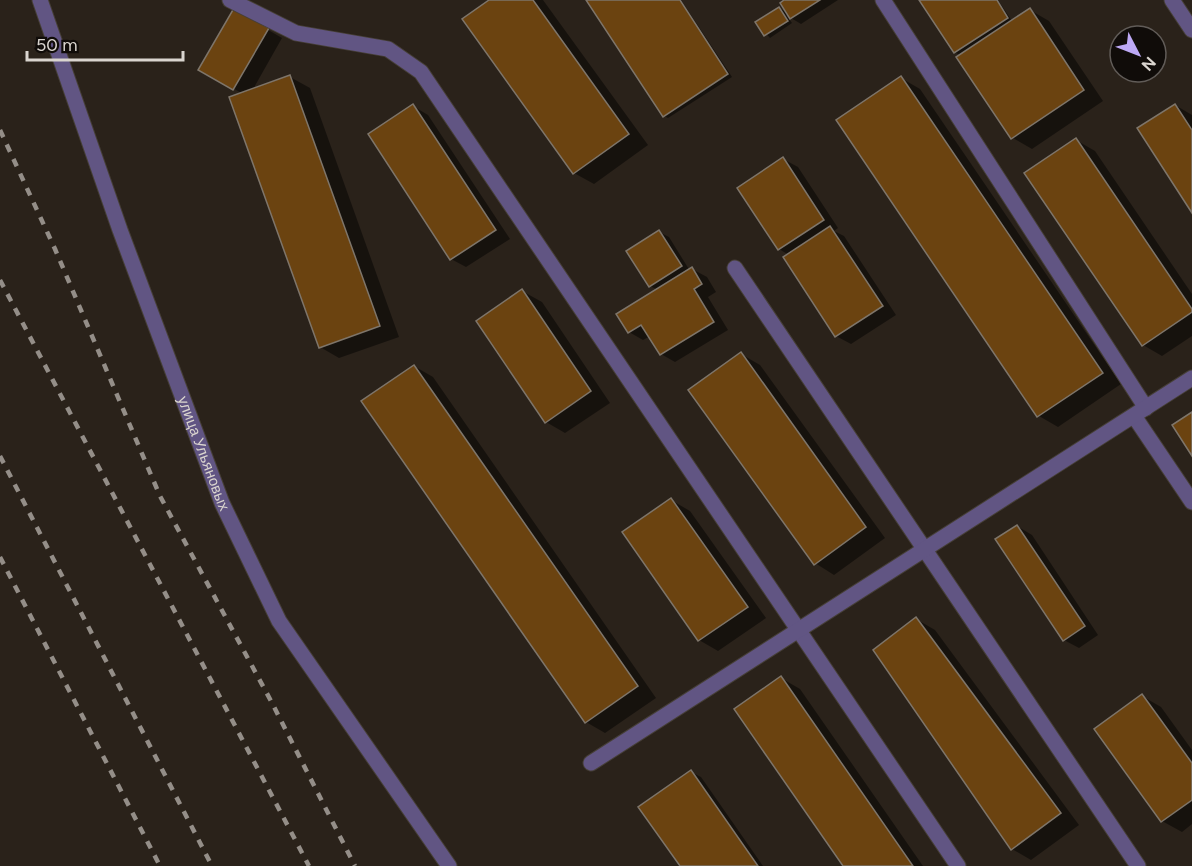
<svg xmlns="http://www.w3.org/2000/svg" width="1192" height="866" viewBox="0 0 1192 866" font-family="Figtree,sans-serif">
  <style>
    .shadow { fill: #0007 }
    .building { fill: #6b4310; stroke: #7e756a; stroke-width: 1.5 }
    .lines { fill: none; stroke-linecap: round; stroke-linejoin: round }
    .minor-casing { stroke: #463f37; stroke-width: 17 }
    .minor { stroke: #615583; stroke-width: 15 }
    .rail { stroke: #948e88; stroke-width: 4.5; stroke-dasharray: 8 8; stroke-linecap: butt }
    .labels { text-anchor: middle; stroke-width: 5; stroke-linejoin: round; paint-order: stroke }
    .street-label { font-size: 15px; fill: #dad5cf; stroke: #100c09 }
  </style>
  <rect width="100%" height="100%" fill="#2a221a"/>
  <!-- shadow -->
  <path class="shadow" d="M492 0H543L648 145 594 184 574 173 464 20Z
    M588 0H681L732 77 668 118 664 116Z
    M787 0H838L801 24 786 15 792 23 770 38 757 23 779 8 789 14Z
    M921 0H998L1012 21 1030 10 1049 21 1103 101 1032 149 1013 138 961 56 955 52Z
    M234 10 282 38 252 91 290 77 310 88 399 337 339 358 320 347 243 94 200 69Z
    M901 78 920 89 1121 384 1058 427 1039 416Z
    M1175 105 1192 115V210Z
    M413 106 428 115 510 239 466 267 451 259Z
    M1076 140 1095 151 1192 294V336L1162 356 1143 345Z
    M783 159 798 167 838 228 834 231 844 236 896 315 851 344 836 336 789 255 779 249Z
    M659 232 669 237 690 271 692 269 707 277 716 292 708 297 728 330 675 362 661 354 650 336 643 340 629 332 658 290 650 286 628 252Z
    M522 291 542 302 610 403 565 433 546 422Z
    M741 354 760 365 885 538 834 575 815 563Z
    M414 366 433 377 656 698 605 733 586 722Z
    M671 500 690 511 766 618 718 651 699 640 624 533Z
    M1017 526 1032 535 1098 635 1079 648 1064 640Z
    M916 619 935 630 1079 825 1031 860 1012 849Z
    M781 678 800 689 923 866H845Z
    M1142 696 1161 707 1192 750V824L1182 832 1162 821Z
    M691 772 701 777 763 866H681Z"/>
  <!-- building -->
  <path class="building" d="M489 0H533L629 134 573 174 462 19Z
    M586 0H680L728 74 663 117Z
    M784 0H820L790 19 780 3Z
    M919 0H997L1008 18 954 53Z
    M779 7 788 21 764 36 755 22Z
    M234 8 269 28 233 90 198 70Z
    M1030 8 1084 90 1011 139 956 57Z
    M290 75 380 326 319 348 229 97Z
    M901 76 1103 373 1037 417 836 120Z
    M413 104 496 230 450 260 368 134Z
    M1175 104 1192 130V213L1137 128Z
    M1076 138 1192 309V312L1142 346 1024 173Z
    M783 157 824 220 778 250 737 188Z
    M830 226 883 306 835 337 783 257Z
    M659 230 682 266 649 287 626 251Z
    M692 267 702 284 694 289 714 322 660 355 641 325 628 333 616 314Z
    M522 289 591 391 545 423 476 321Z
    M741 352 866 527 814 565 688 390Z
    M414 365 638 686 585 723 361 401Z
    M1192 412V456L1172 425Z
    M671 498 748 607 698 641 622 532Z
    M1017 525 1085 626 1063 641 995 539Z
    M916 617 1061 813 1011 850 873 650Z
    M781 676 913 866H843L734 709Z
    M1142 694 1192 763V800L1161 822 1094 729Z
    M691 770 758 866H680L638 807Z"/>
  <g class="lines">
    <!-- minor casing -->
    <g class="minor-casing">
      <g id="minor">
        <path id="s1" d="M40 0 120 230 222 503 279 621 449 866"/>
        <path d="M230 0 296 33 388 49 421 72 958 866"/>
        <path d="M883 0 1146 408"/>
        <path d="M1172 0 1192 30"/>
        <path d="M735 268 1138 866"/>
        <path d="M1134 416 1192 502"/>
        <path d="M591 763 1192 378"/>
      </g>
    </g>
    <!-- minor -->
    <use href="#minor" class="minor"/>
    <!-- rail -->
    <path class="rail" d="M0 130 55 249 160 496 271 701 355 866
      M0 280 309 866
      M0 456 212 866
      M0 557 160 866"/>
  </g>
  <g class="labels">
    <!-- street labels -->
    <g class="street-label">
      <text dy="5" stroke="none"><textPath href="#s1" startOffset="482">улица Ульяновых</textPath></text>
    </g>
  </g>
  <!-- north arrow -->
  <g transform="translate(1138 54) rotate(132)"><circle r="28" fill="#100c09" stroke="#615c58" stroke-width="1.5"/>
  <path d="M0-4.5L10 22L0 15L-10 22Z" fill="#bda9f5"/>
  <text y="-9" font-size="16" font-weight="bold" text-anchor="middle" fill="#dad5cf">N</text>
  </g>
  <!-- scale -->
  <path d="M27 51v9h156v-9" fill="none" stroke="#dad5cf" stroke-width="3"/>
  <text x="36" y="51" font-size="18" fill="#dad5cf" stroke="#100c09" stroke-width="4.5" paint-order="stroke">50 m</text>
</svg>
